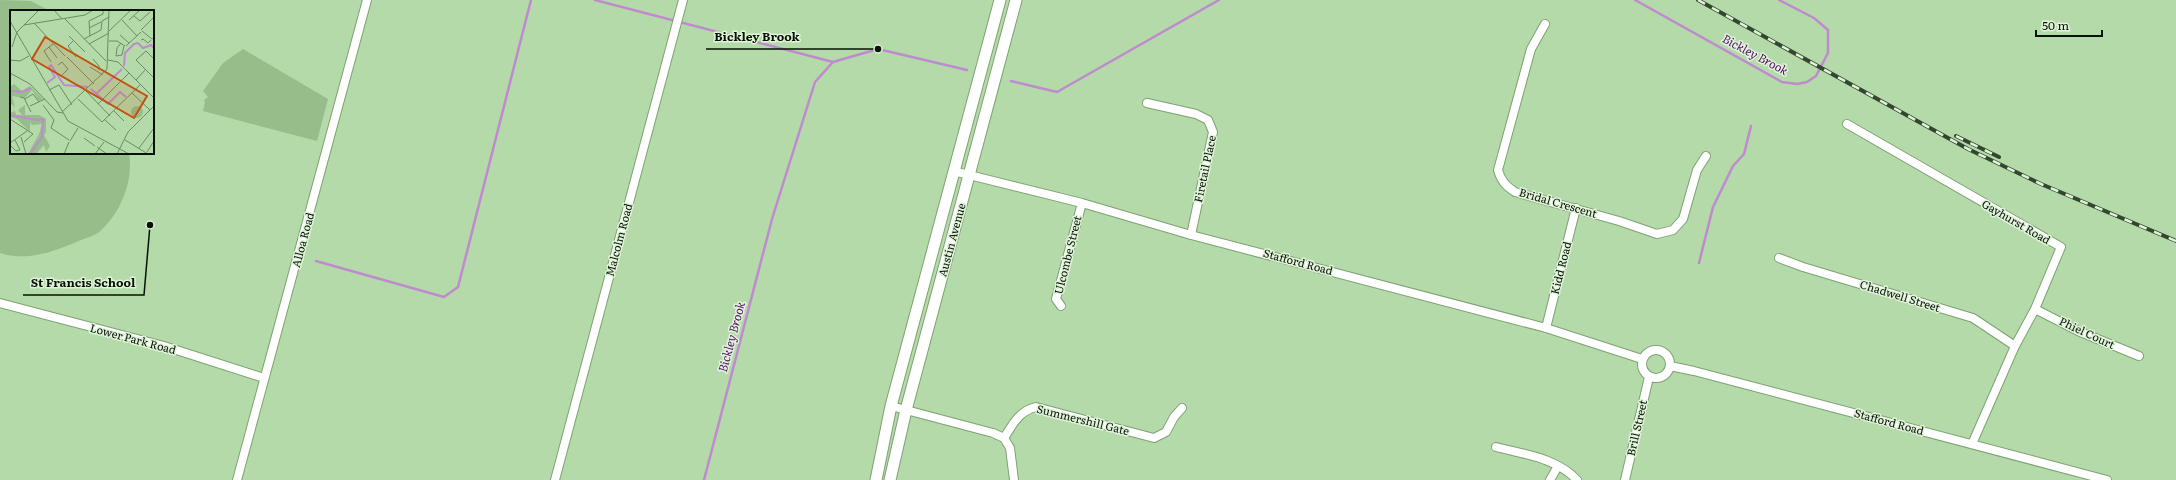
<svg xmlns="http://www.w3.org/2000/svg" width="2176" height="480" viewBox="0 0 2176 480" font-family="Literata,serif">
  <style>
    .green { fill: #96bd8a }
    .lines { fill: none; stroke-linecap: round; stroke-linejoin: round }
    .stream { stroke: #c08ad0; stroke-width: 2.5 }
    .street-casing { stroke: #7ea272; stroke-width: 10 }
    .secondary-casing { stroke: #7ea272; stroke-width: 13 }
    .street { stroke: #fff; stroke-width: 8 }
    .secondary { stroke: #fff; stroke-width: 11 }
    .rail-casing { stroke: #33472e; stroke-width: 4 }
    .rail { stroke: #e1f4db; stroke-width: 2.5; stroke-dasharray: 8; stroke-linecap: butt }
    .labels { text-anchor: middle; stroke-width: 3; stroke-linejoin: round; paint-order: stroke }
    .street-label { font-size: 11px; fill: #061303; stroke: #e1f4db }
    .water-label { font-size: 12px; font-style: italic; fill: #510b62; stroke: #e1f4db }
    .inset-river { fill: none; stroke: #c08ad0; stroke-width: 2 }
    .inset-road { fill: none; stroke: #6e8a66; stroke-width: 1 }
    .view { fill: #c64e0b; fill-opacity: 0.15; stroke: #c64e0b; stroke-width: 2 }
    .inset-edge { fill: none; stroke: #061303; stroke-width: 2 }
    .leader { fill: none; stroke: #061303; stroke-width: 1.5 }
    .callout-dot { fill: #061303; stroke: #e1f4db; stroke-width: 1.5 }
    .callout-label { font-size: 12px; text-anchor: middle; font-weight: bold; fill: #061303; stroke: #e1f4db; stroke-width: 3; stroke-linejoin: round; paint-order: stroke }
  </style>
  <rect width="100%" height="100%" fill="#b3daa8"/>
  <!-- green -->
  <path class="green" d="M0 0 31 1 50 11H11V153H129C134 181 120 215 98 233 93 236 86 238 81 240 56 251 27 262 0 253Z
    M243 49 328 99 317 141 203 111 205 102 204 100 208 97 203 91 223 63Z"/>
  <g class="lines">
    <!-- stream -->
    <path class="stream" d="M595 0 833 62
      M1635 0 1782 82 1797 84 1807 82 1816 76 1828 53V30L1814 18 1779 0
      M1011 81 1057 92 1219 0
      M316 261 444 297 458 287 531 0
      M1699 263 1713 207 1733 166 1744 154 1751 126
      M704 480 772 219 815 82 833 62 878 49 967 70"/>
    <!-- street casing -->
    <g class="street-casing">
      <path id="street" d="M1545 24 1531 49 1498 170C1501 181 1506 186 1515 192L1619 221 1657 234 1673 230 1683 219 1697 170 1706 156
        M1147 103 1196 114 1208 120 1213 132 1191 235
        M1847 124 2061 247 2035 309 2015 346 1972 444
        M953 171 1082 203 1191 235 1546 328 1642 359
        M1779 258 1803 267 1973 318 2015 346
        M0 303 164 346 264 378
        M1061 306 1056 299 1082 203
        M2035 309 2078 331 2139 356
        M1546 328 1576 208
        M1642 364a14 14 0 1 1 28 0a14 14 0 1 1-28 0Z
        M1670 366 1694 371 2107 480
        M891 406 993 433 1004 438C1013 424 1019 411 1036 407L1154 438 1166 432 1174 417 1182 408
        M1004 438 1010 448 1014 480
        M1496 447C1523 454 1557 458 1577 480
        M237 480 367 0
        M555 480 683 0
        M1550 480 1558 466
        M1625 480 1649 377"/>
    </g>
    <!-- secondary casing -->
    <g class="secondary-casing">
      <path id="secondary" d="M876 480 891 406 1000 0
        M890 480 906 410 1016 0"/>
    </g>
    <!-- street -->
    <use href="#street" class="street"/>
    <!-- secondary -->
    <use href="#secondary" class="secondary"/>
    <!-- rail casing -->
    <g class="rail-casing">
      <path id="rail" d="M1698 0 1968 149 2041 184 2176 241
        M1956 136 1999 157"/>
    </g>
    <!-- rail -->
    <use href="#rail" class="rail"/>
  </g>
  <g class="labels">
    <!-- street labels -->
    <g class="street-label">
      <text transform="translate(1205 169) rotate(-78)" y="4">Firetail Place</text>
      <text transform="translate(1558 203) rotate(16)" y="4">Bridal Crescent</text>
      <text transform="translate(2016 222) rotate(30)" y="4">Gayhurst Road</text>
      <text transform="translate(303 240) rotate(-75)" y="4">Alloa Road</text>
      <text transform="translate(619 240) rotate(-75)" y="4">Malcolm Road</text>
      <text transform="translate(952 240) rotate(-75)" y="4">Austin Avenue</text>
      <text transform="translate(1068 255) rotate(-76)" y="4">Ulcombe Street</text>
      <text transform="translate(1298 262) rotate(15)" y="4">Stafford Road</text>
      <text transform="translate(1561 268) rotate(-76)" y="4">Kidd Road</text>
      <text transform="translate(1900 296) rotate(17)" y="4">Chadwell Street</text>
      <text transform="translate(2087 333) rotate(25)" y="4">Phiel Court</text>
      <text transform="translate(133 339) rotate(15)" y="4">Lower Park Road</text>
      <text transform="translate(1083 420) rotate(14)" y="4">Summershill Gate</text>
      <text transform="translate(1889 422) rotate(15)" y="4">Stafford Road</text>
      <text transform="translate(1637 428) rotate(-77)" y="4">Brill Street</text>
    </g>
    <!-- water labels -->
    <g class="water-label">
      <text transform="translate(1755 55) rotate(28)" y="4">Bickley Brook</text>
      <text transform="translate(732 337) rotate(-75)" y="4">Bickley Brook</text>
    </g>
  </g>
  <!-- overview -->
  <g transform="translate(10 10)">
    <rect width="144" height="144" fill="#b3daa8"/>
    <path d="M4 74 12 81 20 76 33 89 29 91 22 80 15 88 2 86 5 97 0 93V77ZM15 95V105H29L36 109V122L34 125 40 136 36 142 34 135 26 144H18L29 124 32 114 22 115 20 112V122L7 109 0 107V103L5 101 6 105H12L8 100ZM121 102a6 6 0 1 1 12 0a6 6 0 1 1-12 0Z" fill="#96bd8a"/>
    <path class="inset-river" d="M114 56 115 43 124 34 128 33 133 38 141 35 144 38M37 73 45 67 39 57 41 55 54 75 78 77M81 79 98 94 110 82 116 87M0 81 12 82 21 78M87 83 112 59M0 105 27 110 33 109 32 127 20 144"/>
    <path class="inset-road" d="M44 0 52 9M124 6 130 11 140 2M54 8 96 51M112 10 127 26M119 10 130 0M0 11 58 111 119 144M25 14 55 46M14 15 75 5 83 0M79 18 91 12M131 20 144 7M99 21 121 0M132 21 142 29 144 28M110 25 119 33M59 26 75 42M80 26 79 11 93 4V0M74 29 91 20 92 11 99 7M131 30 133 29 138 33 141 30M63 31 58 36 66 47M99 31H107L115 36M111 33 107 38 106 46 112 45 114 36M79 34 99 23M116 36 131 22M2 37 7 22 29 0M39 37 47 48M57 47 84 74M83 49 89 56V60M144 49 136 41 126 50 144 68M0 50 10 51 19 46M98 50 108 52 144 88M41 52 34 41 43 34M48 55 52 52 58 59 52 65M80 57 93 65M0 63 20 74 47 102 53 103M126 70 136 59M39 80 49 75 62 95M76 81 100 106M122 83 140 100M10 87 14 88 21 102M15 89 23 84 29 92M68 89 92 112 130 75M88 94 119 63M33 95 44 110 41 118 59 130M20 96 35 89M104 101 114 111M52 102 97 59 99 0M0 109 23 124 14 132M95 110 106 120M11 127 16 144M74 128 85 136M115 130 138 144M60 131 68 118M0 133 17 121M0 135 6 141 10 140 5 130M87 137 97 144M129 138 144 118M137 142 144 131M54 144 59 132M85 144 94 132M107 144 118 122 144 96"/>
    <path class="view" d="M35 27 137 86 124 108 22 49Z"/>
    <rect width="144" height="144" class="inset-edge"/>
  </g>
  <!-- callouts -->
  <path class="leader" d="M878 49L807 49H706M150 225L144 295H23"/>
  <g class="callout-dot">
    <circle cx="878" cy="49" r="4"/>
    <circle cx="150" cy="225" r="4"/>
  </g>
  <g class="callout-label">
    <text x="757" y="41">Bickley Brook</text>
    <text x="83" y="287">St Francis School</text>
  </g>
  <!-- scale -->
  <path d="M2036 30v6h66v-6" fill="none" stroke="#061303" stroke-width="2"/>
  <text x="2042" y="30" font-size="12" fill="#061303" stroke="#e1f4db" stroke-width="3" paint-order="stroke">50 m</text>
</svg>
